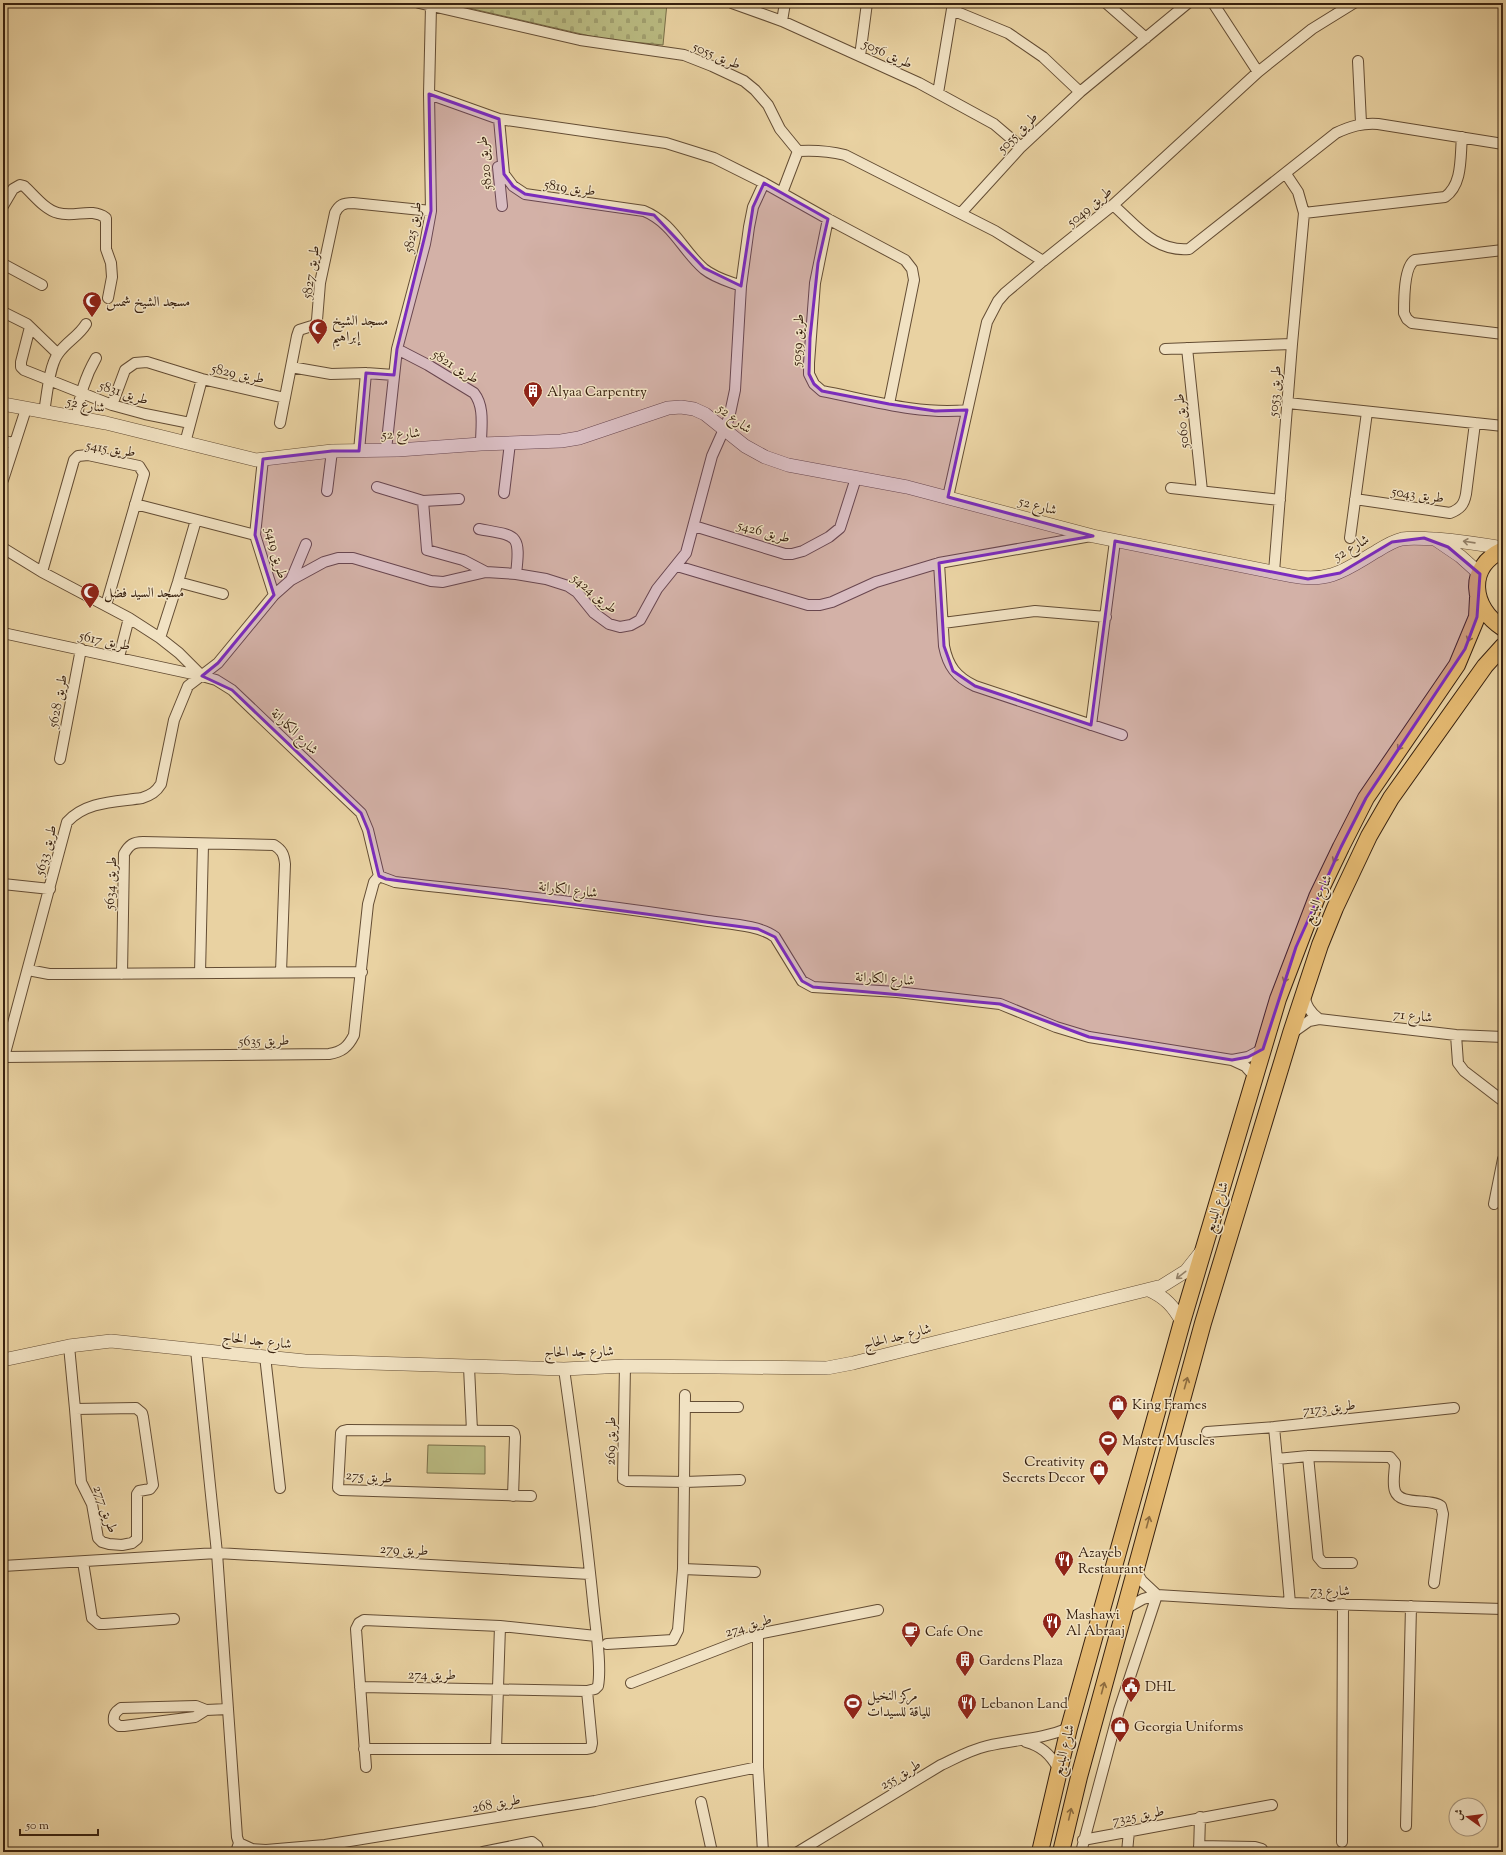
<svg xmlns="http://www.w3.org/2000/svg" width="1506" height="1855" viewBox="0 0 1506 1855" font-family="'Sorts Mill Goudy',Amiri,serif">
  <style>
    .grass { fill: #babb82; stroke: #796e48 }
    .cemetery { fill: url(#cemetery-stones); stroke: #796e48 }
    .lines { fill: none; stroke-linecap: round; stroke-linejoin: round }
    .minor-casing { stroke: #644d34; stroke-width: 12 }
    .tertiary-casing { stroke: #644d34; stroke-width: 14 }
    .primary-casing { stroke: #38210f; stroke-width: 18 }
    .minor { stroke: #f1e2c3; stroke-width: 10 }
    .tertiary { stroke: #f1e2c3; stroke-width: 13 }
    .primary { stroke: #e4b971; stroke-width: 16 }
    .oneway { stroke: #948269 }
    .oneway2 { stroke: #8e6d40 }
    .marked { fill: #7b2cbf; fill-opacity: 0.2; stroke: #7b2cbf; stroke-width: 3; stroke-linejoin: round }
    .labels { text-anchor: middle; stroke-width: 3; stroke-linejoin: round; paint-order: stroke }
    .street-label { font-size: 14px; fill: #38210f; stroke: #f1e2c3 }
    .poi-label { font-size: 14px; fill: #38210f; stroke: #f1e2c3; text-anchor: start }
  </style>
  <defs>
    <pattern id="cemetery-stones" width="16" height="16" patternUnits="userSpaceOnUse"><rect width="16" height="16" fill="#babb82"/><path d="M2 7V4a2 2 0 0 1 4 0v3zM10 15v-3a2 2 0 0 1 4 0v3z" fill="#a1a06f"/></pattern>
  </defs>
  <rect width="100%" height="100%" fill="#e9d2a2"/>
  <filter id="stains"><feTurbulence type="fractalNoise" baseFrequency=".005" numOctaves="4"/><feColorMatrix values="0 0 0 0 .2 0 0 0 0 .09 0 0 0 0 .02 0 0 0 .5 -.17"/></filter>
  <radialGradient id="worn" r=".72"><stop offset=".6" stop-color="#630" stop-opacity="0"/><stop offset="1" stop-color="#630" stop-opacity=".3"/></radialGradient>
  <!-- grass -->
  <path class="grass" d="M428 1445 485 1446V1474L427 1473Z"/>
  <!-- cemetery -->
  <path class="cemetery" d="M447 3H667L663 45 603 39Z"/>
  <g class="lines">
    <!-- minor casing -->
    <g class="minor-casing">
      <path id="minor" d="M419 3 580 40 684 55 712 66 744 81 755 90 768 105 780 129 798 151C814 150 829 151 845 155L995 231 1043 261
        M732 3 782 21 919 83 994 124 1021 147
        M1106 3 1146 38
        M1213 3 1258 72
        M952 10 1008 33 1043 57 1080 92
        M782 21 785 3
        M860 56 867 3
        M1358 61 1361 123
        M938 93 953 3
        M429 94 499 119 504 174 513 186 525 194 644 211C673 223 682 250 704 269 715 278 728 281 741 286
        M499 119 666 143 714 158 764 183 828 219 905 260 912 269 914 280 889 404
        M498 167 502 206
        M782 193 798 151
        M1113 205C1137 226 1155 252 1189 249L1336 133C1351 126 1362 123 1378 124L1503 144
        M3 206 13 189 20 185 24 186C34 195 45 210 58 213 75 218 91 207 106 218V249L111 263 112 277 108 298
        M961 213 1021 147 1080 92 1188 3
        M1304 213 1445 197C1463 184 1460 157 1462 137
        M828 219 815 283 809 363V374L814 384 822 391C869 400 919 415 967 410
        M1503 250 1415 260C1404 266 1404 300 1404 313L1407 319 1412 323 1503 334
        M3 264 42 285
        M3 312 27 324 58 354
        M30 327 21 362V367L24 370 112 405 145 414 190 423
        M1187 348 1202 491
        M397 349 428 365 474 393C485 407 481 427 481 444
        M1165 349 1292 344
        M291 367 331 374 366 373 394 375
        M1288 403 1503 426
        M112 405 125 370 135 363 147 362 202 379 285 398
        M44 412C47 396 49 366 58 354 66 342 79 336 86 324
        M77 418C79 397 85 377 96 358
        M280 423 297 336 299 330 315 325 317 320 320 283 335 213C339 205 343 203 353 203L431 211
        M3 441 14 443
        M185 443 202 379
        M386 450 397 349 425 244 431 211 429 94 431 6
        M359 451 366 373
        M263 459 255 535 274 595
        M3 480 26 409
        M377 487 423 501 427 550 463 560 486 572
        M1171 488 1280 500
        M327 491 332 451
        M504 493 510 443
        M948 497 987 322 998 301 1005 293 1043 261 1113 205 1258 72 1312 29 1354 3
        M1355 499 1450 513C1460 509 1464 505 1466 494L1475 423
        M423 501 459 499
        M135 504 255 535
        M694 526 785 554H792L803 551 829 537 840 528 856 478
        M479 529C517 536 521 533 516 574
        M1350 538 1367 412
        M3 548 42 572 129 618 160 638 179 653 202 676
        M939 563 944 646C948 666 956 677 975 686L1122 735
        M677 566 808 605H820L832 602 876 582 939 563 1091 536
        M42 572 74 460 78 456 88 455 139 466 144 474 106 605
        M1274 572 1292 344 1304 213 1298 192 1286 174
        M291 580 306 544
        M178 582 223 594
        M943 623 1035 611 1106 617
        M3 633 202 676 216 680 232 690 361 813 368 830 379 876 395 882C499 894 604 904 708 921 727 924 760 925 775 937L802 981 813 987 897 992 1000 1004 1056 1027 1089 1037 1232 1060 1245 1066 1255 1077
        M160 638 178 582 196 520
        M119 657 129 618
        M1091 725 1115 541
        M60 759 81 649
        M3 884 50 889
        M28 970 49 974H69L362 972
        M200 973 203 844
        M122 974 124 854C129 845 133 842 143 842L274 845C282 850 284 854 285 864L281 972
        M1304 994C1306 1006 1310 1012 1319 1019
        M1292 1033 1309 1021 1319 1019 1456 1035 1503 1037
        M1456 1035 1458 1063 1464 1071 1503 1101
        M3 1057 329 1054C342 1052 348 1047 354 1035L368 904 374 882 379 876
        M4 1057 67 822C86 801 116 802 142 798 151 795 156 792 161 784L174 720 188 686 218 663 274 595 291 580 324 562 338 558H353L431 581 443 582 486 572 516 574 546 579 568 586 577 592 594 613 609 624 620 627 631 625 640 620 657 589 686 553 712 456 729 418 735 390 741 286 749 227 753 207 764 183
        M1232 1060 1248 1057 1263 1049
        M1494 1204 1503 1159
        M69 1346 75 1409
        M196 1350 217 1553 237 1837 239 1843 236 1852
        M265 1356 280 1488
        M625 1366 623 1479 627 1481 685 1482 740 1480
        M469 1367 472 1431
        M685 1407H738
        M136 1408 142 1413 143 1417 153 1485 150 1489 139 1491 137 1494V1539L132 1543 122 1545 109 1544 102 1542 98 1538 92 1504 81 1482 75 1409Z
        M1274 1427 1277 1459 1308 1456 1390 1457 1395 1463C1395 1471 1392 1483 1395 1491 1400 1506 1430 1498 1441 1506L1443 1514 1434 1583
        M1207 1432 1274 1427 1454 1408
        M1308 1456 1318 1557 1323 1563H1352
        M1277 1459 1290 1603
        M513 1496 515 1437 514 1433 511 1431 347 1430 343 1431 341 1433 338 1488 341 1490 531 1496
        M83 1562 92 1618 99 1624H104L174 1619
        M3 1566 217 1553 590 1574
        M683 1569 755 1572
        M1135 1570 1142 1581 1157 1595
        M1125 1609 1143 1599 1157 1595 1290 1603 1503 1609
        M758 1634V1767L763 1852
        M607 1644 673 1640 678 1630 683 1569 685 1395
        M631 1683 758 1634 878 1610
        M360 1687 587 1691 595 1689 598 1686C602 1665 595 1624 593 1601 585 1523 575 1446 564 1369
        M206 1710 195 1717 124 1726H119L114 1722C113 1715 115 1712 121 1708L196 1706 206 1710 228 1709
        M1026 1742C1041 1746 1050 1754 1058 1768
        M364 1749H586L591 1748 592 1743 587 1691
        M496 1749 500 1626
        M366 1767 356 1629 359 1623 364 1620 500 1626 596 1636
        M701 1802 712 1852
        M1406 1826 1411 1606
        M1083 1840 1272 1805
        M1342 1842 1343 1604
        M239 1843 252 1849 266 1850 325 1845 595 1801 758 1767
        M1199 1846 1255 1847 1262 1849 1263 1852
        M483 1852 532 1842 537 1846 539 1852
        M798 1852 941 1765C956 1758 970 1750 987 1746 1016 1739 1040 1740 1069 1728
        M1081 1852 1119 1710 1157 1595
        M1127 1852 1129 1831
        M1199 1852 1200 1817"/>
    </g>
    <!-- tertiary casing -->
    <g class="tertiary-casing">
      <path id="tertiary" d="M3 404 106 423 256 460 332 451 398 450 481 444 561 441 579 438 668 408 681 407 694 409 705 414 745 446 765 457 788 465 907 487 1093 536 1292 576C1331 583 1346 569 1377 551 1385 546 1393 541 1402 539 1414 537 1425 539 1436 539 1459 541 1480 544 1503 548
        M1435 539 1460 556 1480 574
        M1149 1290C1165 1297 1174 1307 1182 1322
        M3 1360 69 1346 111 1341 305 1361 564 1369 625 1366 827 1368 853 1363 1162 1286 1186 1271 1201 1252"/>
    </g>
    <!-- primary casing -->
    <g class="primary-casing">
      <path id="primary" d="M1503 550C1466 567 1471 608 1503 628
        M1040 1852 1069 1728 1182 1322 1278 999 1317 897 1341 847 1366 798 1457 665 1477 617 1478 598
        M1061 1852 1079 1777 1203 1323 1291 1033 1320 945 1335 908 1369 836 1391 798 1485 666 1503 646"/>
    </g>
    <!-- minor -->
    <use href="#minor" class="minor"/>
    <!-- tertiary -->
    <use href="#tertiary" class="tertiary"/>
    <!-- primary -->
    <use href="#primary" class="primary"/>
  </g>
  <!-- one-way arrows -->
  <defs><path id="oneway-shaft" d="M-6 0H5M1.5-3L5.5 0L1.5 3" fill="none" stroke-width="1.6" stroke-linecap="round" stroke-linejoin="round"/></defs>
  <g class="oneway">
    <use href="#oneway-shaft" transform="translate(1469 542) rotate(-172)"/>
    <use href="#oneway-shaft" transform="translate(1181 1275) rotate(142)"/>
  </g>
  <g class="oneway2">
    <use href="#oneway-shaft" transform="translate(1470 636) rotate(111)"/>
    <use href="#oneway-shaft" transform="translate(1401 745) rotate(125)"/>
    <use href="#oneway-shaft" transform="translate(1336 857) rotate(115)"/>
    <use href="#oneway-shaft" transform="translate(1286 977) rotate(110)"/>
    <use href="#oneway-shaft" transform="translate(1186 1383) rotate(-74)"/>
    <use href="#oneway-shaft" transform="translate(1148 1522) rotate(-75)"/>
    <use href="#oneway-shaft" transform="translate(1103 1688) rotate(-75)"/>
    <use href="#oneway-shaft" transform="translate(1070 1814) rotate(-77)"/>
  </g>
  <!-- marked area -->
  <path class="marked" d="M429 94 499 119 504 174 513 186 525 194 654 215 704 268 741 286 753 207 764 183 828 219 818 263 810 338 809 374 814 384 822 391 889 404 935 411 967 410 948 497 1093 536 939 563 944 646 953 671 975 686 1091 725 1115 541 1308 579 1340 573 1392 542 1424 538 1448 547 1480 574 1477 617 1465 649 1366 798 1341 847 1296 947 1263 1049 1248 1057 1232 1060 1089 1037 1000 1004 813 987 802 981 775 937 758 929 386 879 379 876 368 830 361 813 232 690 202 676 218 663 274 595 255 535 263 459 332 451H359L366 373 394 375 397 349 431 211Z"/>
  <!-- icons -->
  <defs>
    <g id="mosque-pin" transform="scale(1)"><path d="M0 17L-7.5 6A9.5 9.5 0 1 1 7.5 6Z" fill="#8f2418" stroke="#f1e2c3"/><path d="M3.5-4.9A6 6 0 1 0 3.5 4.9A5 5 0 1 1 3.5-4.9Z" fill="#fff"/></g>
    <g id="building-pin" transform="scale(1)"><path d="M0 17L-7.5 6A9.5 9.5 0 1 1 7.5 6Z" fill="#8f2418" stroke="#f1e2c3"/><path d="M-4-6H4V6H1V3H-1V6H-4ZM-2.5-4.3h1.7v1.8h-1.7ZM.8-4.3h1.7v1.8H.8ZM-2.5-1h1.7V.8h-1.7ZM.8-1h1.7V.8H.8Z" fill="#fff"/></g>
    <g id="shop-pin" transform="scale(1)"><path d="M0 17L-7.5 6A9.5 9.5 0 1 1 7.5 6Z" fill="#8f2418" stroke="#f1e2c3"/><path d="M-5-2.5h2.3a2.7 3.5 0 0 1 5.4 0H5L5.5 6h-11ZM-1.5-2.5h3a1.5 2.3 0 0 0-3 0Z" fill="#fff"/></g>
    <g id="stadium-pin" transform="scale(1)"><path d="M0 17L-7.5 6A9.5 9.5 0 1 1 7.5 6Z" fill="#8f2418" stroke="#f1e2c3"/><path d="M0-5a6.5 5 0 1 0 0 10a6.5 5 0 1 0 0-10ZM-3.5-1.8h7v3.6h-7Z" fill="#fff"/></g>
    <g id="restaurant-pin" transform="scale(1)"><path d="M0 17L-7.5 6A9.5 9.5 0 1 1 7.5 6Z" fill="#8f2418" stroke="#f1e2c3"/><path d="M-5-6h1v4h1v-4h1v4h1v-4h1v5L-1.5 .5V6h-2V.5L-5-1ZM5-6V6H3V1.5H1.5Q1.5-4 5-6Z" fill="#fff"/></g>
    <g id="cafe-pin" transform="scale(1)"><path d="M0 17L-7.5 6A9.5 9.5 0 1 1 7.5 6Z" fill="#8f2418" stroke="#f1e2c3"/><path d="M-5.5-4.5H6V0H3Q3 3.5 0 3.5H-2.5Q-5.5 3.5-5.5 0ZM3-3.2v2h1.7v-2ZM-6 4.5H4V6H-6Z" fill="#fff"/></g>
    <g id="civic-pin" transform="scale(1)"><path d="M0 17L-7.5 6A9.5 9.5 0 1 1 7.5 6Z" fill="#8f2418" stroke="#f1e2c3"/><path d="M-.6-6.5H3V-4.5H.6V-3L4-1V1h2V6H-6V1h2V-1L-.6-3ZM-1.2 2.5V6h2.4V2.5Z" fill="#fff"/></g>
  </defs>
  <g fill-rule="evenodd">
    <use href="#mosque-pin" x="92" y="301"/>
    <use href="#mosque-pin" x="318" y="328"/>
    <use href="#building-pin" x="533" y="391"/>
    <use href="#mosque-pin" x="90" y="592"/>
    <use href="#shop-pin" x="1118" y="1404"/>
    <use href="#stadium-pin" x="1108" y="1440"/>
    <use href="#shop-pin" x="1099" y="1469"/>
    <use href="#restaurant-pin" x="1064" y="1560"/>
    <use href="#restaurant-pin" x="1052" y="1622"/>
    <use href="#cafe-pin" x="911" y="1631"/>
    <use href="#building-pin" x="965" y="1660"/>
    <use href="#civic-pin" x="1131" y="1686"/>
    <use href="#stadium-pin" x="853" y="1703"/>
    <use href="#restaurant-pin" x="967" y="1703"/>
    <use href="#shop-pin" x="1120" y="1726"/>
  </g>
  <g class="labels">
    <!-- street labels -->
    <g class="street-label">
      <text transform="translate(888 53) rotate(25)" y="5">طريق 5056</text>
      <text transform="translate(717 55) rotate(23)" y="5">طريق 5055</text>
      <text transform="translate(1017 132) rotate(-45)" y="5">طريق 5055</text>
      <text transform="translate(484 163) rotate(-96)" y="5">طريق 5820</text>
      <text transform="translate(570 187) rotate(8)" y="5">طريق 5819</text>
      <text transform="translate(1089 206) rotate(-40)" y="5">طريق 5049</text>
      <text transform="translate(412 227) rotate(-80)" y="5">طريق 5825</text>
      <text transform="translate(310 272) rotate(-81)" y="5">طريق 5827</text>
      <text transform="translate(797 340) rotate(-87)" y="5">طريق 5059</text>
      <text transform="translate(456 366) rotate(32)" y="5">طريق 5821</text>
      <text transform="translate(238 373) rotate(12)" y="5">طريق 5829</text>
      <text transform="translate(1274 391) rotate(-86)" y="5">طريق 5053</text>
      <text transform="translate(124 392) rotate(18)" y="5">طريق 5831</text>
      <text transform="translate(86 404) rotate(11)" y="5">شارع 52</text>
      <text transform="translate(735 418) rotate(38)" y="5">شارع 52</text>
      <text transform="translate(1181 421) rotate(-96)" y="5">طريق 5060</text>
      <text transform="translate(401 433) rotate(-3)" y="5">شارع 52</text>
      <text transform="translate(111 448) rotate(9)" y="5">طريق 5415</text>
      <text transform="translate(1418 494) rotate(8)" y="5">طريق 5043</text>
      <text transform="translate(1038 505) rotate(15)" y="5">شارع 52</text>
      <text transform="translate(764 531) rotate(15)" y="5">طريق 5426</text>
      <text transform="translate(1351 547) rotate(-30)" y="5">شارع 52</text>
      <text transform="translate(277 553) rotate(75)" y="5">طريق 5419</text>
      <text transform="translate(595 593) rotate(40)" y="5">طريق 5424</text>
      <text transform="translate(105 640) rotate(12)" y="5">طريق 5617</text>
      <text transform="translate(57 701) rotate(-79)" y="5">طريق 5628</text>
      <text transform="translate(295 731) rotate(44)" y="5">شارع الكارانة</text>
      <text transform="translate(45 850) rotate(-75)" y="5">طريق 5633</text>
      <text transform="translate(110 883) rotate(-87)" y="5">طريق 5634</text>
      <text transform="translate(568 889) rotate(7)" y="5">شارع الكارانة</text>
      <text transform="translate(1317 899) rotate(-66)" y="5">شارع البديع</text>
      <text transform="translate(885 978) rotate(4)" y="5">شارع الكارانة</text>
      <text transform="translate(1413 1015) rotate(6)" y="5">شارع 71</text>
      <text transform="translate(264 1040) rotate(-1)" y="5">طريق 5635</text>
      <text transform="translate(1216 1207) rotate(-73)" y="5">شارع البديع</text>
      <text transform="translate(897 1336) rotate(-14)" y="5">شارع جد الحاج</text>
      <text transform="translate(257 1340) rotate(6)" y="5">شارع جد الحاج</text>
      <text transform="translate(579 1351) rotate(-1)" y="5">شارع جد الحاج</text>
      <text transform="translate(1329 1407) rotate(-6)" y="5">طريق 7173</text>
      <text transform="translate(610 1441) rotate(-89)" y="5">طريق 269</text>
      <text transform="translate(369 1476) rotate(5)" y="5">طريق 275</text>
      <text transform="translate(106 1509) rotate(71)" y="5">طريق 277</text>
      <text transform="translate(404 1549) rotate(3)" y="5">طريق 279</text>
      <text transform="translate(1330 1590) rotate(1)" y="5">شارع 73</text>
      <text transform="translate(748 1625) rotate(-17)" y="5">طريق 274</text>
      <text transform="translate(432 1674) rotate(1)" y="5">طريق 274</text>
      <text transform="translate(1063 1750) rotate(-76)" y="5">شارع البديع</text>
      <text transform="translate(900 1774) rotate(-31)" y="5">طريق 255</text>
      <text transform="translate(496 1803) rotate(-10)" y="5">طريق 268</text>
      <text transform="translate(1138 1815) rotate(-11)" y="5">طريق 7325</text>
    </g>
    <!-- poi labels -->
    <g class="poi-label">
      <text x="106" y="306">مسجد الشيخ شمس</text>
      <text x="332" y="325">مسجد الشيخ<tspan x="332" dy="16">إبراهيم</tspan></text>
      <text x="547" y="396">Alyaa Carpentry</text>
      <text x="104" y="597">مسجد السيد فضل</text>
      <text x="1132" y="1409">King Frames</text>
      <text x="1122" y="1445">Master Muscles</text>
      <text x="1085" y="1466" text-anchor="end">Creativity<tspan x="1085" dy="16">Secrets Decor</tspan></text>
      <text x="1078" y="1557">Azayeb<tspan x="1078" dy="16">Restaurant</tspan></text>
      <text x="1066" y="1619">Mashawi<tspan x="1066" dy="16">Al Abraaj</tspan></text>
      <text x="925" y="1636">Cafe One</text>
      <text x="979" y="1665">Gardens Plaza</text>
      <text x="1145" y="1691">DHL</text>
      <text x="867" y="1700">مركز النخيل<tspan x="867" dy="16">للياقة للسيدات</tspan></text>
      <text x="981" y="1708">Lebanon Land</text>
      <text x="1134" y="1731">Georgia Uniforms</text>
    </g>
  </g>
  <!-- margin -->
  <rect width="1506" height="1855" fill="none" stroke="#e9d2a2" stroke-width="16"/>
  <rect x="4" y="4" width="1498" height="1847" fill="none" stroke="#38210f" stroke-width="2"/>
  <rect x="8" y="8" width="1490" height="1839" fill="none" stroke="#38210f"/>
  <!-- north arrow -->
  <g transform="translate(1468 1817) rotate(284)"><circle r="19" fill="#f1e2c3" stroke="#a7957b"/>
  <path d="M0-3L7 15L0 10L-7 15Z" fill="#8f2418"/>
  <text y="-6" font-size="11" font-weight="bold" text-anchor="middle" fill="#38210f">ش</text>
  </g>
  <!-- scale -->
  <path d="M20 1829v6h78v-6" fill="none" stroke="#38210f" stroke-width="2"/>
  <text x="26" y="1829" font-size="12" fill="#38210f" stroke="#f1e2c3" stroke-width="3" paint-order="stroke">50 m</text>
  <rect width="100%" height="100%" filter="url(#stains)"/>
  <rect width="100%" height="100%" fill="url(#worn)"/>
</svg>
